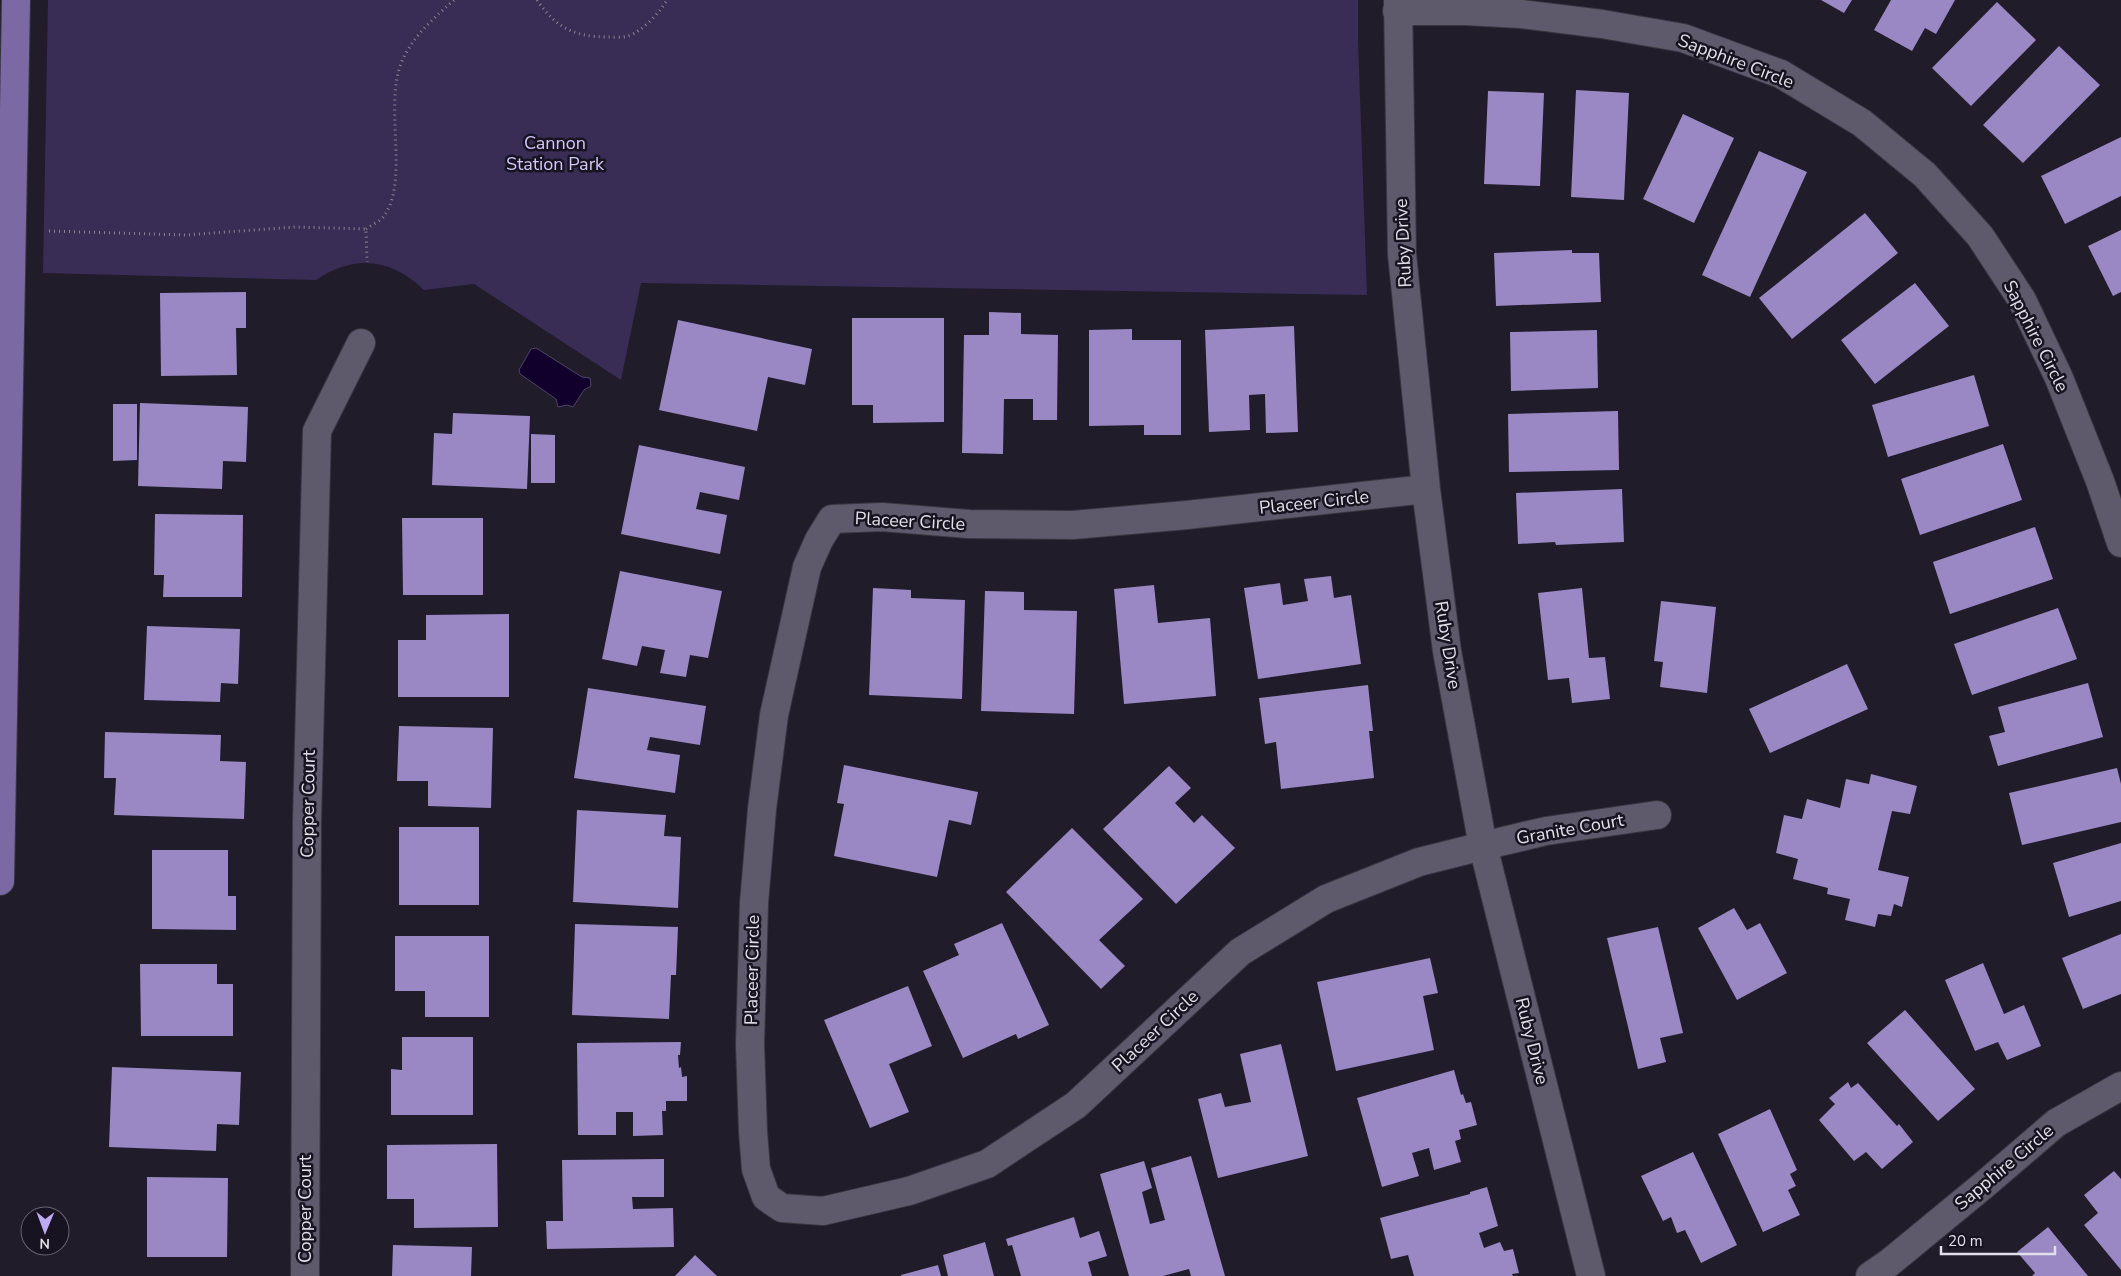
<svg xmlns="http://www.w3.org/2000/svg" width="2121" height="1276" viewBox="0 0 2121 1276" font-family="'Nunito Sans',sans-serif">
  <style>
    .green { fill: #392c55 }
    .water { fill: #12002c; stroke: #504365 }
    .building { fill: #9988c4 }
    .lines { fill: none; stroke-linecap: round; stroke-linejoin: round }
    .minor-casing { stroke: #393641; stroke-width: 30 }
    .major-casing { stroke: #393641; stroke-width: 30 }
    .path { stroke: #898692; stroke-width: 3; stroke-dasharray: 1 4; stroke-linecap: butt }
    .minor { stroke: #5e5a6b; stroke-width: 28 }
    .major { stroke: #7b69a4; stroke-width: 28 }
    .labels { text-anchor: middle; stroke-width: 5; stroke-linejoin: round; paint-order: stroke }
    .street-label { font-size: 18px; fill: #e1dfe9; stroke: #171320 }
    .park-label { font-size: 18px; fill: #d4c6fa; stroke: #171320 }
  </style>
  <rect width="100%" height="100%" fill="#201c2a"/>
  <!-- green -->
  <path class="green" d="M48 0H1358V40L1367 295 641 283 621 380 474 284 424 290C391 258 354 254 316 280L43 273Z"/>
  <!-- water -->
  <path class="water" d="M536 348 582 377 590 378 591 386 584 390 573 407 567 405 558 407 556 399 520 374 519 370 531 349Z"/>
  <!-- building -->
  <path class="building" d="M1821 0H1852L1844 13Z
    M1891 0H1955L1936 34 1925 28 1912 51 1874 30Z
    M1997 2 2036 40 1971 106 1932 68Z
    M2059 46 2100 85 2023 163 1983 125Z
    M1576 90 1629 93 1624 200 1571 197Z
    M1488 91 1544 93 1540 186 1484 184Z
    M1683 114 1734 138 1694 223 1643 199Z
    M2121 137V196L2065 224 2041 176Z
    M1759 151 1807 172 1750 297 1702 275Z
    M1865 213 1898 253 1792 339 1759 298Z
    M2121 230V292L2113 296 2088 246Z
    M1572 250V253H1599L1601 302 1496 306 1494 253Z
    M1915 283 1949 326 1875 384 1841 340Z
    M246 292V328H236L237 375 161 376 160 293Z
    M989 312 1021 313V334L1058 335 1057 420H1033V399H1004L1003 454 962 453 964 335H989Z
    M852 318H944V422L873 423V405H852Z
    M678 320 812 349 805 385 768 377 757 431 659 410Z
    M1294 326 1298 432 1266 433 1265 394 1249 395 1250 430 1209 432 1205 330Z
    M1132 329V340H1181V435H1144V425L1089 426V330Z
    M1597 330 1598 388 1511 391 1510 332Z
    M1974 375 1989 426 1888 457 1872 405Z
    M140 403 248 407 246 462 223 461 222 489 138 486Z
    M113 404H137V460L113 461Z
    M1618 411 1619 470 1509 472 1508 414Z
    M453 413 530 416 527 489 432 485 434 433 452 434Z
    M531 434 555 435V483H531Z
    M2003 444 2022 500 1920 535 1901 479Z
    M639 445 745 467 739 500 700 492 696 509 727 515 720 554 621 534Z
    M1622 489 1624 542 1556 545 1555 542 1518 544 1516 493Z
    M155 514 243 515 242 597H163L164 575H154Z
    M402 518H483V595H403Z
    M2035 527 2053 579 1950 614 1933 562Z
    M620 571 722 591 708 658 690 655 686 677 660 673 665 650 642 646 637 666 602 659Z
    M1331 576 1334 598 1351 595 1361 664 1258 679 1244 588 1280 583 1283 605 1308 601 1304 579Z
    M1154 585 1158 623 1210 618 1216 696 1124 704 1114 589Z
    M873 588 911 590V598L965 600 962 699 869 695Z
    M1582 588 1589 658 1605 657 1610 699 1572 703 1569 678 1548 680 1538 593Z
    M985 591 1024 592V610L1077 611 1074 714 981 711Z
    M1661 601 1716 607 1707 693 1660 687 1663 662 1654 661Z
    M2058 608 2077 659 1972 695 1954 644Z
    M509 614V697H398V640H426V615Z
    M147 626 240 629 238 684 221 683 220 702 144 700Z
    M1847 664 1868 709 1770 753 1749 709Z
    M2088 683 2103 737 1998 766 1989 736 2005 732 1998 707Z
    M1368 685 1373 731H1369L1374 778 1281 789 1276 742 1265 744 1259 698Z
    M588 688 706 706 700 745 650 737 647 750 680 755 675 793 574 778Z
    M399 726 493 728 491 808 428 806V781H397Z
    M105 732 221 735 220 761 246 762 244 819 114 815 116 778H104Z
    M844 765 978 792 971 825 949 820 937 877 834 856 844 804 837 803Z
    M1169 766 1191 788 1175 803 1194 823 1202 815 1235 848 1176 904 1103 829Z
    M2117 768 2121 784V822L2022 845 2009 793Z
    M1871 774 1917 786 1910 814 1892 811 1878 870 1909 877 1902 907 1894 904 1891 916 1878 914 1875 927 1845 920 1850 899 1827 894 1828 888 1793 879 1798 859 1776 853 1784 815 1802 819 1807 799 1840 808 1846 779 1869 784Z
    M577 810 666 815 664 836 681 837 678 908 573 902Z
    M399 827H479V905H399Z
    M1072 828 1143 899 1099 940 1125 966 1101 989 1006 892Z
    M2121 843V901L2069 917 2053 863Z
    M152 850H228V896H236V930L152 929Z
    M1734 908 1747 930 1760 923 1787 973 1737 1000 1698 928Z
    M1002 923 1049 1025 1018 1039 1016 1034 963 1058 923 971 959 955 954 944Z
    M575 924 678 927 676 975H671L669 1019 572 1015Z
    M1658 927 1683 1033 1660 1038 1666 1062 1638 1069 1607 938Z
    M2121 934V994L2083 1009 2062 958Z
    M395 936H489V1017H425V991H395Z
    M1430 958 1438 993 1423 996 1434 1050 1336 1071 1317 982Z
    M1983 963 2004 1014 2024 1005 2041 1046 2007 1060 1998 1042 1975 1051 1945 980Z
    M140 964H217V984H233V1036H141Z
    M908 986 932 1046 889 1064 909 1112 870 1128 824 1020Z
    M1905 1010 1975 1089 1938 1121 1867 1043Z
    M402 1037H473V1115H391V1069L402 1070Z
    M681 1042 680 1055H678L679 1068 681 1067 682 1077 687 1076V1101H666V1111H662L663 1135 633 1136V1112H616V1135H578L577 1043Z
    M1281 1044 1308 1156 1218 1178 1198 1099 1221 1093 1225 1107 1251 1102 1240 1054Z
    M112 1067 241 1072 239 1125 217 1124 216 1151 109 1147Z
    M1454 1070 1461 1095 1463 1094 1466 1103 1471 1102 1477 1125 1459 1130 1461 1139 1455 1141 1461 1162 1434 1170 1429 1148 1412 1153 1419 1176 1382 1187 1357 1098Z
    M1848 1082 1851 1088 1858 1083 1897 1126 1899 1124 1913 1142 1882 1169 1866 1152 1854 1161 1819 1120 1835 1104 1829 1098Z
    M1770 1109 1797 1170 1790 1174 1796 1186 1788 1190 1800 1215 1763 1232 1718 1134Z
    M497 1144 498 1227 414 1228V1199H387V1145Z
    M1693 1152 1737 1245 1701 1263 1685 1230 1677 1233 1671 1217 1663 1221 1641 1176Z
    M1191 1156 1225 1276H1191L1189 1269 1163 1276H1129L1100 1174 1144 1161 1152 1188 1142 1192 1150 1224 1165 1220 1151 1168Z
    M664 1159V1197H632L633 1209 673 1208 674 1247 547 1249 546 1221H563L562 1160Z
    M2114 1171 2121 1179V1270L2084 1225 2098 1213 2084 1195Z
    M147 1177 228 1178 227 1257H147Z
    M1487 1187 1498 1226 1479 1233 1484 1248 1500 1242 1504 1251 1513 1249 1519 1273 1512 1274 1513 1276H1414L1408 1255 1391 1259 1380 1218 1470 1194V1192Z
    M1074 1217 1080 1238 1099 1231 1107 1256 1088 1262 1092 1276H1021L1012 1245 1008 1246 1006 1239Z
    M2048 1227 2088 1276H2032L2035 1273 2017 1252Z
    M985 1242 994 1276H948L943 1255Z
    M393 1245 472 1247 471 1276H392Z
    M695 1255 717 1276H675Z
    M938 1265 941 1276H901V1275Z"/>
  <g class="lines">
    <!-- minor casing -->
    <g class="minor-casing">
      <path id="minor" d="M1398 0 1402 254 1426 489 1447 651 1483 846 1591 1276
        M1397 11H1465L1521 14 1602 24 1683 38 1781 74 1862 123 1925 175 1980 236 2022 300 2059 378 2100 481 2121 543
        M1426 489 1187 515 1073 525 969 524 882 517 832 519 819 540 807 567 774 715 762 809 754 903 750 1044 753 1132 756 1169 766 1197 782 1208 823 1211 909 1191 987 1164 1076 1105 1240 952 1326 899 1419 862 1483 846 1546 831 1657 815
        M305 1276 307 821 317 431 361 343
        M1870 1276 1889 1263 1985 1184 2056 1123 2121 1086"/>
    </g>
    <!-- major casing -->
    <g class="major-casing">
      <path id="major" d="M0 881 16 0"/>
    </g>
    <!-- path -->
    <path class="path" d="M537 0C556 28 575 37 608 37 614 37 622 38 628 36 642 32 660 12 667 0
      M366 229C371 225 381 221 384 216 410 179 383 106 402 61 413 36 434 18 454 0
      M49 231 185 235 295 227 366 229 367 262"/>
    <!-- minor -->
    <use href="#minor" class="minor"/>
    <!-- major -->
    <use href="#major" class="major"/>
  </g>
  <g class="labels">
    <!-- street labels -->
    <g class="street-label">
      <text transform="translate(1736 61) rotate(21)" y="6">Sapphire Circle</text>
      <text transform="translate(1403 243) rotate(-93)" y="6">Ruby Drive</text>
      <text transform="translate(2036 336) rotate(63)" y="6">Sapphire Circle</text>
      <text transform="translate(1314 502) rotate(-6)" y="6">Placeer Circle</text>
      <text transform="translate(910 521) rotate(3)" y="6">Placeer Circle</text>
      <text transform="translate(1448 645) rotate(81)" y="6">Ruby Drive</text>
      <text transform="translate(308 804) rotate(-89)" y="6">Copper Court</text>
      <text transform="translate(1570 829) rotate(-10)" y="6">Granite Court</text>
      <text transform="translate(752 970) rotate(-89)" y="6">Placeer Circle</text>
      <text transform="translate(1155 1031) rotate(-43)" y="6">Placeer Circle</text>
      <text transform="translate(1532 1041) rotate(76)" y="6">Ruby Drive</text>
      <text transform="translate(2004 1167) rotate(-40)" y="6">Sapphire Circle</text>
      <text transform="translate(305 1209) rotate(-90)" y="6">Copper Court</text>
    </g>
    <!-- park labels -->
    <g class="park-label">
      <text x="555" y="149">Cannon<tspan x="555" dy="21">Station Park</tspan></text>
    </g>
  </g>
  <!-- north arrow -->
  <g transform="translate(45 1231) rotate(181)"><circle r="24" fill="#171320" stroke="#686570"/>
  <path d="M0-4L9 19L0 12L-9 19Z" fill="#bea9f4"/>
  <text y="-8" font-size="14" font-weight="bold" text-anchor="middle" fill="#e1dfe9">N</text>
  </g>
  <!-- scale -->
  <path d="M1941 1246v8h114v-8" fill="none" stroke="#e1dfe9" stroke-width="2.5"/>
  <text x="1948" y="1246" font-size="15" fill="#e1dfe9" stroke="#171320" stroke-width="4" paint-order="stroke">20 m</text>
</svg>
